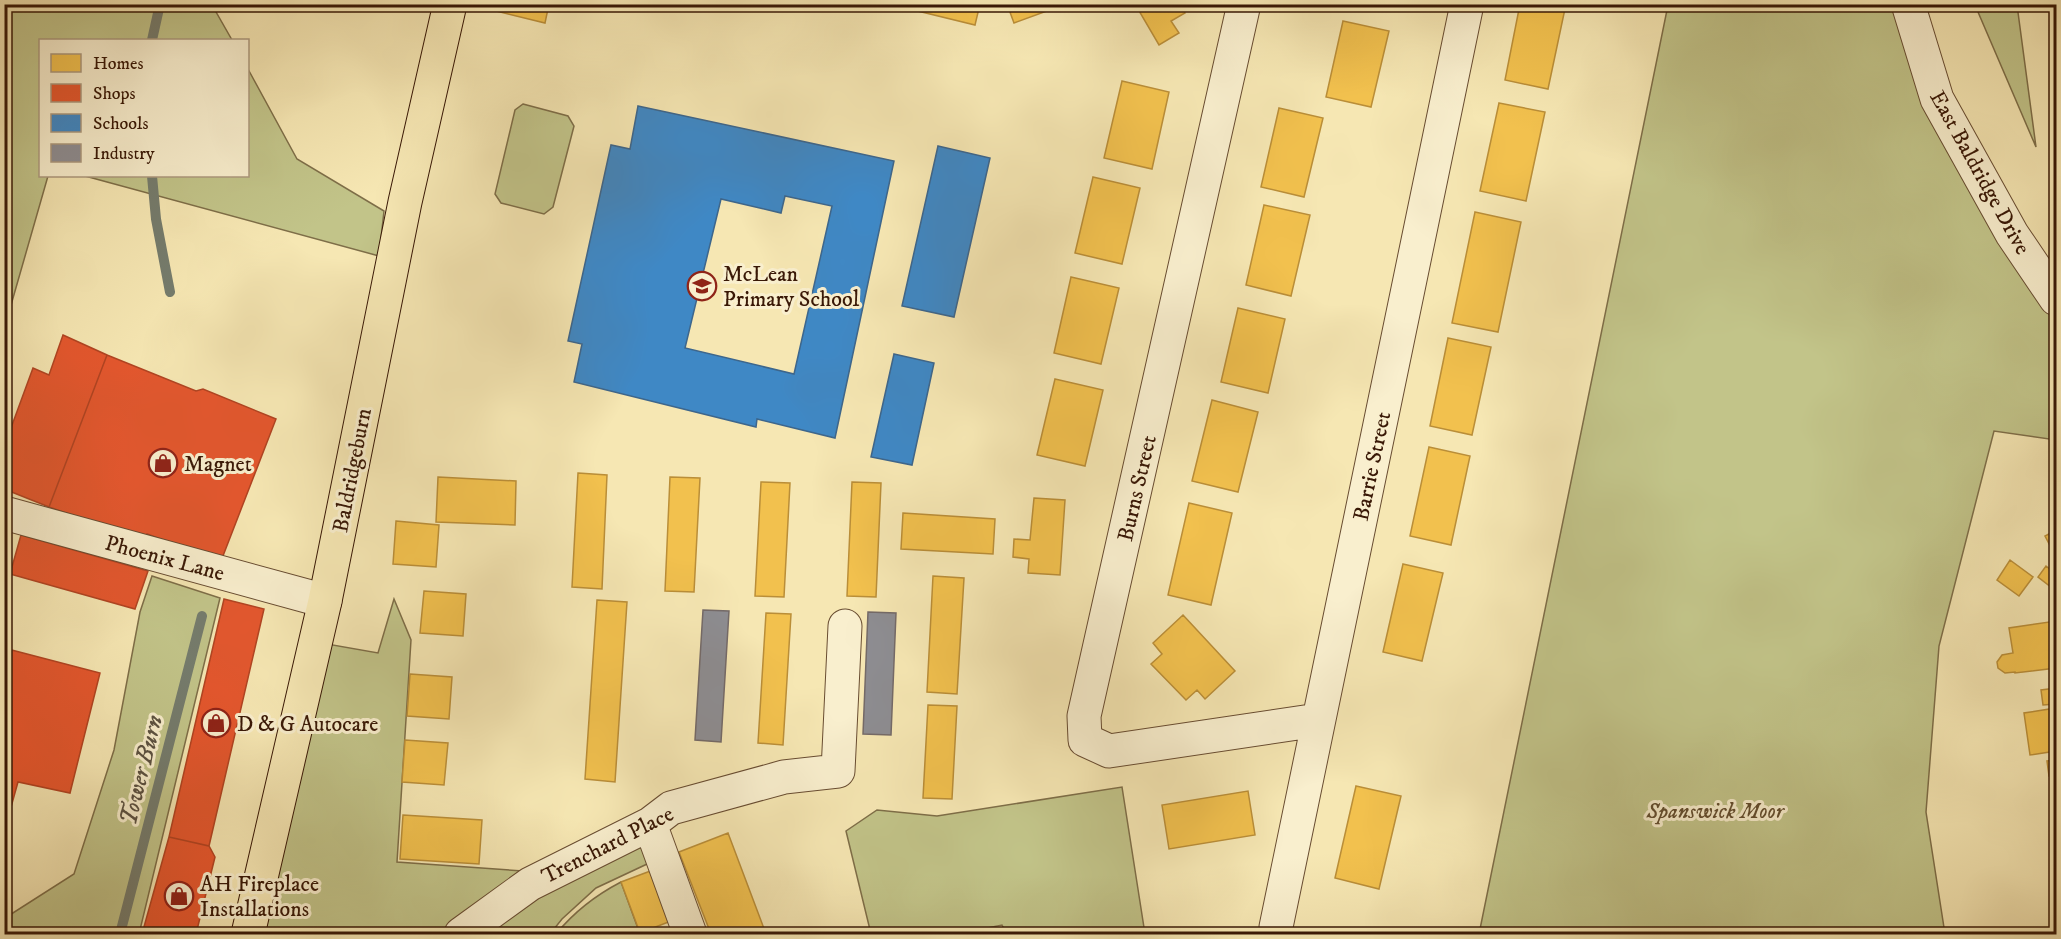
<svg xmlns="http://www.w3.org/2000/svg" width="2061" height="939" viewBox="0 0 2061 939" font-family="'IM FELL DW Pica',serif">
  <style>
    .green { fill: #c2c489; stroke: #7e6e48; stroke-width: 1.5 }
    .homes { fill: #f2c14e; stroke: #ba8e38; stroke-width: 1.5 }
    .shops { fill: #e4572e; stroke: #b14422; stroke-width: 1.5 }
    .schools { fill: #3f88c5; stroke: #3d668c; stroke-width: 1.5; fill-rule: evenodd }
    .industry { fill: #8d8d92; stroke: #746a68; stroke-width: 1.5 }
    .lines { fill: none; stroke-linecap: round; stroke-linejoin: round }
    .stream { stroke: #757c6d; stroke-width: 10 }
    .minor-casing { stroke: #684c31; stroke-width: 35 }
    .major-casing { stroke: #391806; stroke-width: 35 }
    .minor { stroke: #f9efce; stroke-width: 33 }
    .major { stroke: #f6e7b3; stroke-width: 33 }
    .labels { text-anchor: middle; stroke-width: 6; stroke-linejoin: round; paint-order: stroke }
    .street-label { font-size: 22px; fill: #391806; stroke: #f9efce }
    .poi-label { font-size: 22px; fill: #391806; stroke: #f9efce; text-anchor: start }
    .park-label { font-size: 22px; font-style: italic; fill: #624c2d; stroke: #f9efce }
    .water-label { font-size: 24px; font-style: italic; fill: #5c5242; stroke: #f9efce }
  </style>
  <rect width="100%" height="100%" fill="#f6e7b3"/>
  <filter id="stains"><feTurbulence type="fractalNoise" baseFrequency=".00333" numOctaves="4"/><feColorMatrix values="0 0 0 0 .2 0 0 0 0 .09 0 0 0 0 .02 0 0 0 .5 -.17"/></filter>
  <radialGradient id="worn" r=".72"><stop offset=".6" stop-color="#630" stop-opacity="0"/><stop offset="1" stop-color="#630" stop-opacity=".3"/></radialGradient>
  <!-- green -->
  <path class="green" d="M9 5H212L232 40H40V176H48L5 326 4 19Z
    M1668 5H1908L1937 99 2056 299V440L1994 431 1939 646 1926 812 1945 934H1479Z
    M1975 5H2017L2036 147Z
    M248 69 297 159 384 211 379 256 85 176H248Z
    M523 104 568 116 574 126 553 207 544 214 501 203 495 194 515 110Z
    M152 576 220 598 139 934H5V918L74 874 114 750 140 612Z
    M394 599 411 640 397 862 523 871 650 824 662 857 596 888 562 919 550 934H248L316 642 378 653Z
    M1122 787 1145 934H1007L1002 925 957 934H871L846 831 877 810 937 816Z
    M621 882 640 934H556C574 912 596 895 621 882Z"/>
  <!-- homes -->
  <path class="homes" d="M498 4H549L545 23 496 11Z
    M889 4H980L975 25Z
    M1007 4H1066L1014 23Z
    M1135 4H1180L1185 13 1171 21 1179 33 1159 45Z
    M1520 4H1566L1548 89 1505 80Z
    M1343 21 1389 31 1371 107 1326 97Z
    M1122 81 1169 92 1152 169 1104 158Z
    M1499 103 1545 112 1526 201 1480 191Z
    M1279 108 1323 118 1304 197 1261 187Z
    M1093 177 1140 188 1122 264 1075 253Z
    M1264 205 1310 215 1291 296 1246 285Z
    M1475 212 1521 222 1498 332 1452 323Z
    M1071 277 1119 288 1101 364 1054 353Z
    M1238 308 1285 319 1268 393 1221 382Z
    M1448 338 1491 347 1472 435 1430 426Z
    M1055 379 1103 390 1085 466 1037 455Z
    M1212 400 1258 412 1238 492 1192 481Z
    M1429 447 1470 456 1451 545 1410 536Z
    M578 473 607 475 602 589 572 587Z
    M438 477 516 481 515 525 436 522Z
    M670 477 700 478 694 592 665 591Z
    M761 482 790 483 784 597 755 596Z
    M852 482 881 483 876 597 847 596Z
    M1034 498 1065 500 1060 575 1028 573 1029 559 1013 557 1014 539 1030 540Z
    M1189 503 1232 513 1211 605 1168 595Z
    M903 513 995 519 993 554 901 549Z
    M396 521 439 525 436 567 393 564Z
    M2056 530V557L2045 536Z
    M2010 560 2033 577 2019 596 1997 580Z
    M1403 564 1443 573 1422 661 1383 652Z
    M2046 566 2056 574V591L2038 577Z
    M933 576 964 578 957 694 927 692Z
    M424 591 466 594 463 636 420 633Z
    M597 600 627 602 615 782 585 779Z
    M766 613 791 614 783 745 758 743Z
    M1183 615 1235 671 1205 699 1197 690 1186 700 1151 664 1162 654 1153 643Z
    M2056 621V668L2015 673V672L2005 673 1998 668 1997 662 2002 655 2013 653 2009 628Z
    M410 674 452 677 449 719 407 716Z
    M2056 688V704L2043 705 2041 690Z
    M928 705 957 706 952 799 923 798Z
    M2056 708V751L2030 755 2024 713Z
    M405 740 448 743 444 785 402 782Z
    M2056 760V775L2049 776 2047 761Z
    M2056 780V829L2050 781Z
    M1356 786 1401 796 1379 889 1335 878Z
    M1248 791 1255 835 1169 849 1162 805Z
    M403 815 482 820 479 864 400 859Z
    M728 833 766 934H711L679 852Z
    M653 870 671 921 640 933 621 882Z"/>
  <!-- shops -->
  <path class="shops" d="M63 335 107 355 49 507 4 489V447L33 368 49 375Z
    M107 355 196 391 203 389 276 419 221 561 147 534 143 540 49 507Z
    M21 535 148 571 135 609 10 574Z
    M224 599 264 609 209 846 169 837Z
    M4 648 100 673 70 793 18 782 4 832Z
    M169 837 209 846 215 857 196 934H142Z"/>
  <!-- schools -->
  <path class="schools" d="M638 106 894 161 835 438 757 419 756 427 574 382 582 344 568 341 611 145 630 149ZM785 196 832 206 794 374 685 348 721 199 781 213Z
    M938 146 990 158 954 317 902 306Z
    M894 354 934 363 912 465 871 457Z"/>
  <!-- industry -->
  <path class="industry" d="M703 610 729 611 721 742 695 740Z
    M868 612 896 613 891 735 863 734Z"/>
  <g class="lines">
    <!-- stream -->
    <path class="stream" d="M152 40 160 4
      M152 176 156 219 170 292
      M120 934 202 616"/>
    <!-- minor casing -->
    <g class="minor-casing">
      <path id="minor" d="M1244 4 1084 716 1085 740 1109 751 1318 720
        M1908 4 1937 99 2012 234 2056 299
        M4 513 325 601
        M650 824 690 934
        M1276 927 1467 4
        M461 934 530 884 650 824 671 808 784 777 838 771 845 626"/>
    </g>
    <!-- major casing -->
    <g class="major-casing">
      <path id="major" d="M248 934 325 601 405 202 450 4"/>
    </g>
    <!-- minor -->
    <use href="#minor" class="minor"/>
    <!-- major -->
    <use href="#major" class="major"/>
  </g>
  <!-- icons -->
  <defs>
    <g id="school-ring" transform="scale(1.5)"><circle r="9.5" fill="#f9efce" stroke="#8f2418" stroke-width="1.5"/><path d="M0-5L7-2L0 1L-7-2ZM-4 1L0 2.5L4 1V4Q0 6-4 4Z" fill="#8f2418"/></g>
    <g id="shop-ring" transform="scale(1.5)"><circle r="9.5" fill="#f9efce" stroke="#8f2418" stroke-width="1.5"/><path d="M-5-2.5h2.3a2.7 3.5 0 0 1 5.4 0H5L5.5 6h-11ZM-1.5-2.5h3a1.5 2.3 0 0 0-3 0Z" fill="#8f2418"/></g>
  </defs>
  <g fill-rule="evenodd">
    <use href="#school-ring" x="702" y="286"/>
    <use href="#shop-ring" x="163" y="463"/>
    <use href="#shop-ring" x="216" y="723"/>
    <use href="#shop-ring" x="179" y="896"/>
  </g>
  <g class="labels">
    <!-- street labels -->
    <g class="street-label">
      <text transform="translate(1981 172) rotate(61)" y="8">East Baldridge Drive</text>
      <text transform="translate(1371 466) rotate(-78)" y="8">Barrie Street</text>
      <text transform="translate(351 470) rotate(-79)" y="8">Baldridgeburn</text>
      <text transform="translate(1136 488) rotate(-77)" y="8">Burns Street</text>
      <text transform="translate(165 557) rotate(15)" y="8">Phoenix Lane</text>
      <text transform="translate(607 844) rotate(-27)" y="8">Trenchard Place</text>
    </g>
    <!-- poi labels -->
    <g class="poi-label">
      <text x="723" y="281">McLean<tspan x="723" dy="25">Primary School</tspan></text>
      <text x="184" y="471">Magnet</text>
      <text x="237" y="731">D &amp; G Autocare</text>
      <text x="200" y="891">AH Fireplace<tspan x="200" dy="25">Installations</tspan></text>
    </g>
    <!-- park labels -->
    <g class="park-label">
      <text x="1715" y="818">Spanswick Moor</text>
    </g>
    <!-- water labels -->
    <g class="water-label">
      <text transform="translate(141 770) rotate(-76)" y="8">Tower Burn</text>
    </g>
  </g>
  <!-- margin -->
  <rect width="2061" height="939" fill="none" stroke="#f6e7b3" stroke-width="24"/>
  <rect x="6" y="6" width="2049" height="927" fill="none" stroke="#391806" stroke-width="3"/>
  <rect x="12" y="12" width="2037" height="915" fill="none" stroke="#391806" stroke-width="1.5"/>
  <!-- legend -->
  <rect x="39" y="39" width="210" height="138" fill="#f9efce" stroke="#ac997e" stroke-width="1.5"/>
  <rect x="51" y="54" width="30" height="18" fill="#f2c14e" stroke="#ac997e" stroke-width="1.5"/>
  <text x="93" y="69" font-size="18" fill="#391806">Homes</text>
  <rect x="51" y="84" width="30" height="18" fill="#e4572e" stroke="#ac997e" stroke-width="1.5"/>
  <text x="93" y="99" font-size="18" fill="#391806">Shops</text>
  <rect x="51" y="114" width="30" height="18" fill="#3f88c5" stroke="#ac997e" stroke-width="1.5"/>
  <text x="93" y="129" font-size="18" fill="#391806">Schools</text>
  <rect x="51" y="144" width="30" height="18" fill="#8d8d92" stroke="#ac997e" stroke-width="1.5"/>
  <text x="93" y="159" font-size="18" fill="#391806">Industry</text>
  <rect width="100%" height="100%" filter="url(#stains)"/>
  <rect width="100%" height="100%" fill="url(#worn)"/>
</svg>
